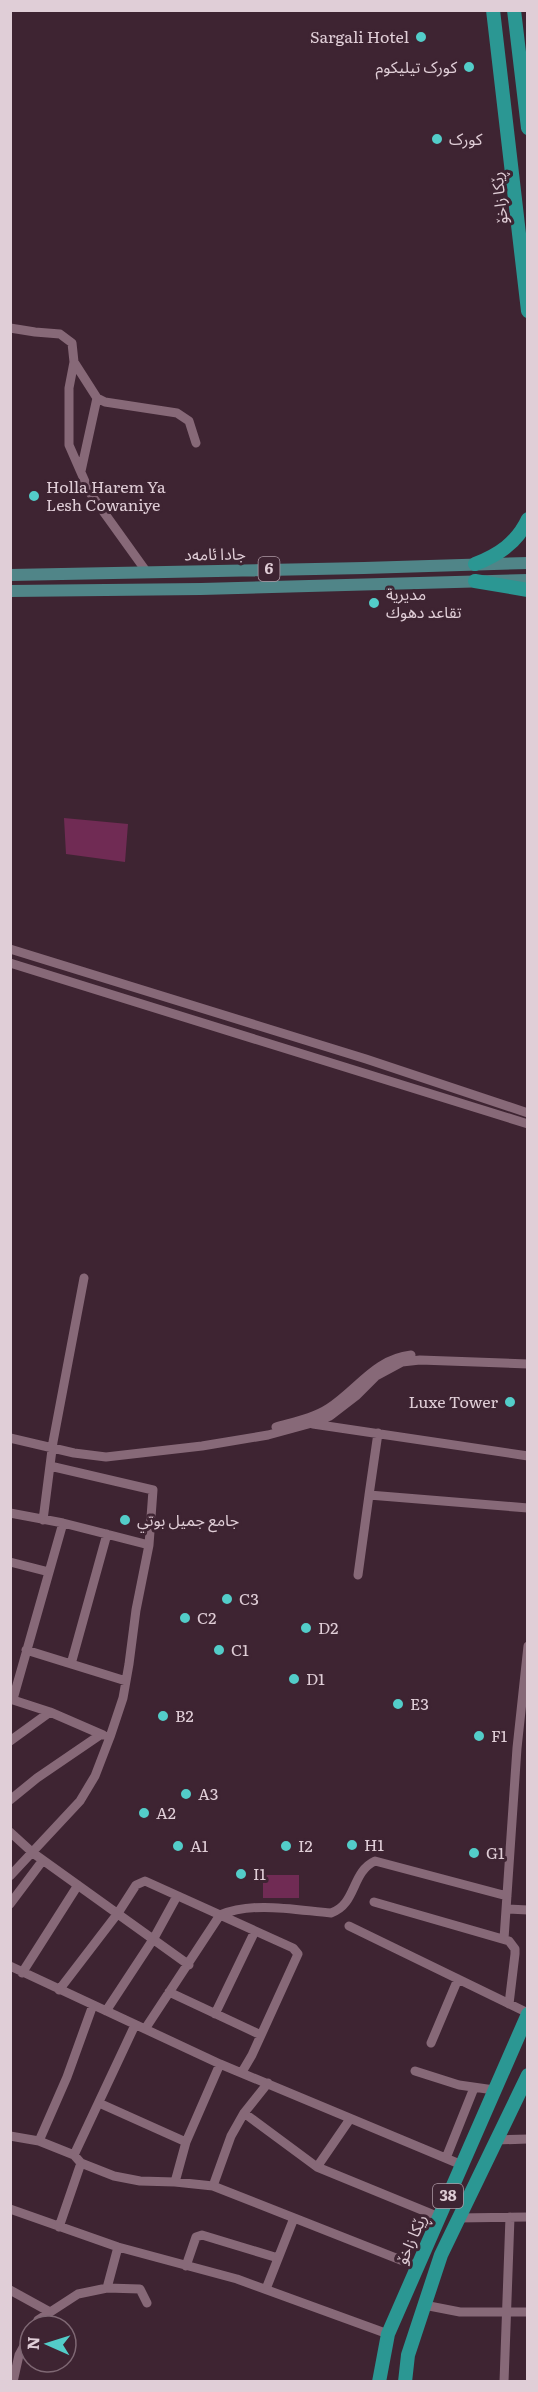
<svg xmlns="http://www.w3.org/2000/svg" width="538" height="2392" viewBox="0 0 538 2392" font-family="Literata,'Noto Sans Arabic',serif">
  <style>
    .green { fill: #702b54 }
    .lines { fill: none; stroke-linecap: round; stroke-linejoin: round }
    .minor { stroke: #876978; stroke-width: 9 }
    .major { stroke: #508588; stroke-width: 12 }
    .highway { stroke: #2b9793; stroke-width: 14 }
    .poi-dot { fill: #53cdc9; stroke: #3e2432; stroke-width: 2 }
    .labels { text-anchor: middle; stroke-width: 6; stroke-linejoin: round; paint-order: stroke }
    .shield { fill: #3e2432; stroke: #af9ba6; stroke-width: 1.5 }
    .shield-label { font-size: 15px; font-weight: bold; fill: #e0ced7 }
    .poi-label { font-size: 16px; fill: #e0ced7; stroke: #3e2432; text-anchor: start }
    .street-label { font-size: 16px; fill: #e0ced7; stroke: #3e2432 }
  </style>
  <rect width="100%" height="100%" fill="#3e2432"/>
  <!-- green -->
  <path class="green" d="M64 818 128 824 125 862 66 854Z
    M263 1875H299V1898H263Z"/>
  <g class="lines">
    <!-- minor -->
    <path class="minor" d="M10 328 35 332 60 334 72 343 74 362 69 388V445L90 493 146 571
      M74 362 97 398 105 402 177 413 189 421 196 443
      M81 471 97 398
      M10 949 366 1059 528 1113
      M10 963 528 1124
      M313 1424 528 1456
      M276 1427C293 1422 314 1418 329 1408 358 1389 375 1359 411 1355
      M378 1433 369 1495 528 1508
      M10 1438 74 1453 106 1457 202 1446 268 1435 312 1423 330 1416 356 1396 376 1376 402 1362 420 1360 528 1364
      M10 1513 63 1523 149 1545
      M43 1520 53 1442 84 1278
      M10 1562 49 1572
      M358 1575 369 1495
      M26 1650 126 1681
      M71 1664 107 1534
      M10 1699 50 1712 103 1735
      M13 1699 63 1523
      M10 1741 50 1712
      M10 1800 37 1778 100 1735
      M10 1832 33 1853 189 1965
      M10 1876 80 1801 95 1776 110 1737 123 1698 129 1664 136 1610 149 1545 153 1490 50 1466
      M374 1902 509 1941 515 1949V1954L509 2004
      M10 1904 43 1860
      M506 1909 528 1910
      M349 1926 528 2013
      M504 1939 517 1748 528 1646
      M10 1966 220 2064 462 2165
      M22 1973 78 1885
      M59 1990 118 1913 136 1885 145 1881 293 1948 298 1954 252 2055 242 2072
      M169 1992 261 2035
      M106 2011 154 1938 177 1896
      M215 2014 255 1931
      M145 2029 220 1915C253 1901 296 1910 331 1913 357 1904 351 1872 375 1861L507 1896
      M431 2043 458 1979
      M415 2071 459 2085 494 2090
      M99 2103 186 2142
      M244 2113 317 2167 439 2217
      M10 2136 39 2141 74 2155 81 2163 114 2176 140 2181 175 2182 213 2186 416 2266
      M496 2140 528 2139
      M39 2141 67 2077 93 2005
      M74 2155 135 2025
      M446 2158 474 2088
      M317 2167 350 2119
      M175 2182 186 2142 220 2064
      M213 2186 231 2136 244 2113 268 2083
      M10 2209 118 2247 237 2279 388 2334
      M457 2218 528 2217
      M59 2227 81 2163
      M186 2266 196 2237 202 2235 278 2258
      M107 2288 118 2247
      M266 2289 294 2218
      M10 2290 50 2312
      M424 2305 460 2312H528
      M35 2326 38 2320 78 2294 107 2288 140 2289 147 2303
      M13 2382 19 2355 30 2335
      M504 2382 510 2217"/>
    <!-- major -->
    <path class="major" d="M10 575 364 568 528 563
      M10 591 201 589 528 580"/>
    <!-- highway -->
    <path class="highway" d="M493 10 528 311
      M514 10 528 128
      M475 564C498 555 517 543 528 519
      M475 581 528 590
      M379 2382 388 2334 528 2014
      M405 2382 408 2355 441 2255 528 2075"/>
  </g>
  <!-- markers -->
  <g class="poi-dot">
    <circle cx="421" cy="37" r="6"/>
    <circle cx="469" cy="67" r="6"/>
    <circle cx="437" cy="139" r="6"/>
    <circle cx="34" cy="496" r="6"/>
    <circle cx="374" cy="603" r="6"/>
    <circle cx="510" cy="1402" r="6"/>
    <circle cx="125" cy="1520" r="6"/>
    <circle cx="227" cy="1599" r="6"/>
    <circle cx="185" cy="1618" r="6"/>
    <circle cx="306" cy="1628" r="6"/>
    <circle cx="219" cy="1650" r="6"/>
    <circle cx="294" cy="1679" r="6"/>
    <circle cx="398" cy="1704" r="6"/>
    <circle cx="163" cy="1716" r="6"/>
    <circle cx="479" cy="1736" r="6"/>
    <circle cx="186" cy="1794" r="6"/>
    <circle cx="144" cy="1813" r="6"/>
    <circle cx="352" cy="1845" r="6"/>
    <circle cx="178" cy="1846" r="6"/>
    <circle cx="286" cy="1846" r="6"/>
    <circle cx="474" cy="1853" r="6"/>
    <circle cx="241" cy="1874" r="6"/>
  </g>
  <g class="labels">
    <!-- shield labels -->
    <g class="shield">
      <rect x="258.5" y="557" width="21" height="24" rx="4.5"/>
      <rect x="433" y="2184" width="30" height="24" rx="4.5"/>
    </g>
    <g class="shield-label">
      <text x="269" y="574">6</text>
      <text x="448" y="2201">38</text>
    </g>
    <!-- poi labels -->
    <g class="poi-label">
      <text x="409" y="43" text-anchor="end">Sargali Hotel</text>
      <text x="457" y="73" text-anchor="end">کورک تیلیکوم</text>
      <text x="449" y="145">کورک</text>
      <text x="46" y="493">Holla Harem Ya<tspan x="46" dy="18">Lesh Cowaniye</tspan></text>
      <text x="386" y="600">مديرية<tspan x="386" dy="18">تقاعد دهوك</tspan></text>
      <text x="498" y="1408" text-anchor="end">Luxe Tower</text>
      <text x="137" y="1526">جامع جميل بوتي</text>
      <text x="239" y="1605">C3</text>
      <text x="197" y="1624">C2</text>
      <text x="318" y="1634">D2</text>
      <text x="231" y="1656">C1</text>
      <text x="306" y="1685">D1</text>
      <text x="410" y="1710">E3</text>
      <text x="175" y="1722">B2</text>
      <text x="491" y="1742">F1</text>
      <text x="198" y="1800">A3</text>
      <text x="156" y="1819">A2</text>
      <text x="364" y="1851">H1</text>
      <text x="190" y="1852">A1</text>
      <text x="298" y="1852">I2</text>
      <text x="486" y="1859">G1</text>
      <text x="253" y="1880">I1</text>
    </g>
    <!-- street labels -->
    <g class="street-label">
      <text transform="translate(499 198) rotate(-96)" y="6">ڕێکا زاخۆ</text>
      <text transform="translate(215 554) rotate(-1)" y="6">جادا ئامەد</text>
      <text transform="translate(411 2239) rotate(-66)" y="6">ڕێکا زاخۆ</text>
    </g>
  </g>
  <!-- border -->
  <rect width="538" height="2392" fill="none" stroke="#e0ced7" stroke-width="24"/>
  <!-- north arrow -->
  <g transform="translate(48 2344) rotate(273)"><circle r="28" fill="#3e2432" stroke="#7f6874" stroke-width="1.5"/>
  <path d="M0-4.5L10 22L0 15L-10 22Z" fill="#53cdc9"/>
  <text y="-9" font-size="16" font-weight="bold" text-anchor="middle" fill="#e0ced7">N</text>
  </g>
</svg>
